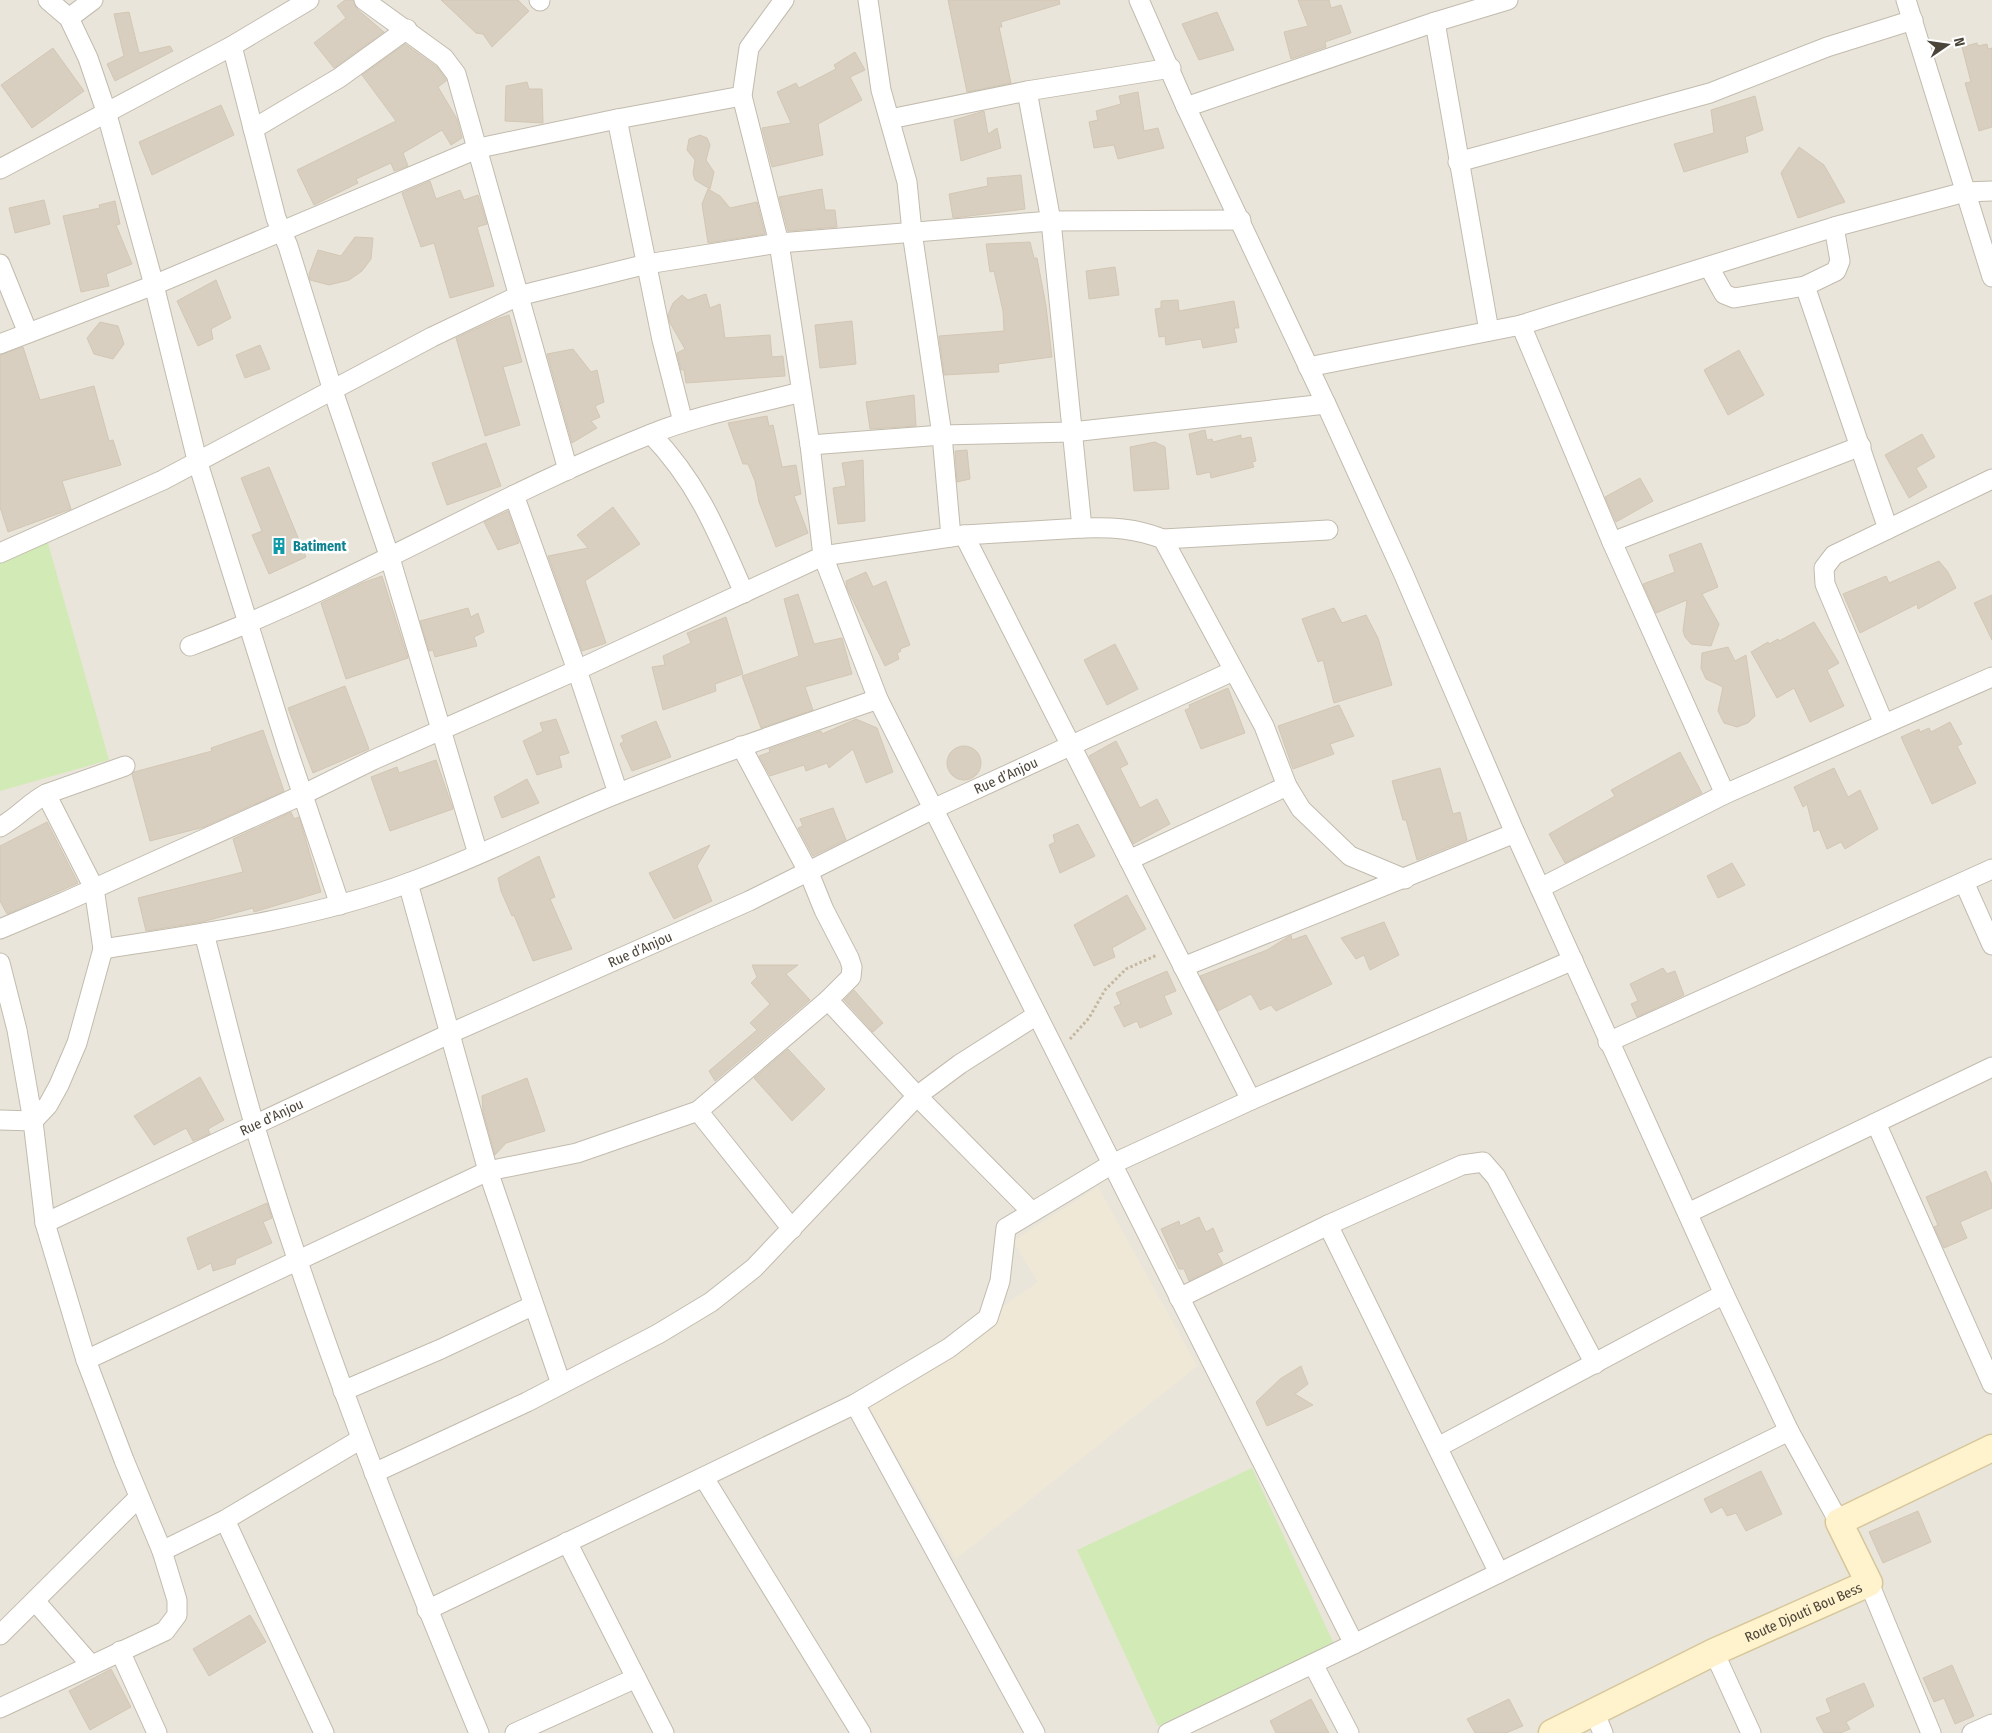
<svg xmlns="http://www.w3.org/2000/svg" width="1992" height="1733" viewBox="0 0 1992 1733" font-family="'Fira Sans Condensed',sans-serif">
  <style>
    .residential { fill: #eae5da }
    .education { fill: #efe8d6 }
    .green { fill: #d2eab5 }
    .building { fill: #d8cfc1; stroke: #d3c7b4 }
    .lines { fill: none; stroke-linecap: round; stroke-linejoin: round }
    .street-casing { stroke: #c2bbae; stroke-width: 21 }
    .secondary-casing { stroke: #d6c79b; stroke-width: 29 }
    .path { stroke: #c4b79f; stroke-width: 3; stroke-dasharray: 2.5 2.5; stroke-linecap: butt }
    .street { stroke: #fff; stroke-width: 19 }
    .secondary { stroke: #fff3cd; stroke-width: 26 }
    .labels { text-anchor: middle; stroke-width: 5; stroke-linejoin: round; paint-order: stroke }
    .culture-label { font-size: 14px; font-weight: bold; fill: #0d838f; stroke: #fff; text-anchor: start }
    .street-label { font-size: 14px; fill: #4b4439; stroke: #fff }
  </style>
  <rect width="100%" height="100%" fill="#f6f3ec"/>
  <!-- residential -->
  <path class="residential" d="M0 0H1992V1733H0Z"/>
  <!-- education -->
  <path class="education" d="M1098 1187 1197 1366 956 1559 867 1403 1038 1282 1013 1241Z"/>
  <!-- green -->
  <path class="green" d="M46 536 109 760 0 791V555Z
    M1252 1468 1334 1644 1158 1726 1077 1550Z"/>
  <!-- building -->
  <path class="building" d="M345 0H353L357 9 384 32 334 68 314 43 346 18 337 6Z
    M441 0H518L529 11 492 47 483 34 476 33Z
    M948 0H1059L1060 4 1001 22 1002 27H999L1011 83 967 92Z
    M1298 0H1329L1331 8 1341 5 1351 33 1325 42 1326 47 1291 59 1284 32 1308 26Z
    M129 12 139 53 170 46 173 51 115 81 107 64 124 56 114 14Z
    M1217 12 1234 50 1199 60 1182 24Z
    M1977 43 1978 46 1987 44 1988 49 1992 48V127L1979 131 1965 83 1971 82 1962 47Z
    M405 44 437 67 446 79V81L438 87 457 119 462 138 451 145 442 130 403 153 408 166 394 171 391 163 356 179 358 183 314 205 297 170 396 121 362 75Z
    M53 48 84 91 32 128 1 85Z
    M855 52 865 70 850 77 862 100 818 124 823 155 772 167 762 128 791 123 777 92 796 83 799 88 836 69 834 65Z
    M527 82 529 89H542L543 123 505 121 506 86Z
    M1138 92 1144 131 1158 128 1164 148 1118 159 1114 145 1094 148 1089 122 1098 120 1096 111 1121 104 1119 96Z
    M1755 96 1763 130 1745 137 1748 152 1684 172 1674 144 1714 133 1711 110Z
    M221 105 234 135 152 175 139 142Z
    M984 111 988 134 997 128 1001 148 961 161 954 120Z
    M700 135 707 138 710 145 706 160 714 172 710 189 695 180 693 173 695 160 687 150 689 139Z
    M1799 147 1824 165 1845 202 1798 218 1781 173Z
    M1021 175 1025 209 953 218 949 194 988 186 987 178Z
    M430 181 436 199 460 190 464 200 478 195 487 224 477 227 494 286 450 298 434 243 421 247 402 193Z
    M708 189 720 196 730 208 757 202 765 234 708 243 702 204Z
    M822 189 825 210H835L837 227 788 231 779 197Z
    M44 200 50 224 15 233 9 208Z
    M115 201 120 224 116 225 132 264 106 274 109 286 81 292 63 216 100 208 99 205Z
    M355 237 373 238 371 259 362 271 349 280 329 285 310 280 309 274 318 250 341 256Z
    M1030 242 1034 258H1037L1046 306 1052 357 998 364 999 372 944 375 939 336 1004 331 1003 311 994 271 990 272 986 244Z
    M1115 267 1119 295 1089 299 1086 271Z
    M216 280 231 318 211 329 213 339 198 346 177 301Z
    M706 294 710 308 720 304 725 338 770 335 772 357 783 356 785 376 686 383 684 370H681L677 353 685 349 670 323 668 315 673 303 682 295 688 300Z
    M1178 300 1179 311 1234 301 1239 328H1234L1237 342 1203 348 1201 339 1166 345 1165 336 1159 337 1155 309 1161 308V301Z
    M509 315 522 362 503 367 520 425 485 436 456 338 497 319Z
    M852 321 856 364 820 368 815 325Z
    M100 322 118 326 124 344 113 359 94 354 87 338Z
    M260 345 270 369 245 378 236 355Z
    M23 347 40 400 94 386 109 441 113 440 121 465 62 481 71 509 8 532 0 507V355Z
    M573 349 591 372 597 370 604 402 595 406 600 417 591 421 597 428 572 443 547 354Z
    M1739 350 1764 395 1728 415 1704 370Z
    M914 395 916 426 870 429 866 402Z
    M767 416 769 426 773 425 782 467 796 465 801 494 794 496 808 533 776 547 759 502 755 481 748 464H743L728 423Z
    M1205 430 1207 440 1212 439 1213 442 1241 435V439L1251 437 1256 461 1252 462 1254 467 1211 478 1210 472 1197 475 1189 434Z
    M1922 434 1935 457 1916 468 1927 487 1909 498 1885 455Z
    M1155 442 1165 447 1169 489 1134 491 1130 447Z
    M486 443 501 486 447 505 432 463Z
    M967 450 970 479 957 482 955 451Z
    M863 460 865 521 838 524 833 488 846 486 842 463Z
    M269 467 306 557 269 574 252 535 262 531 241 478Z
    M1640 478 1653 501 1616 522 1605 497Z
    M613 507 640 544 585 581 606 643 582 651 548 556 588 548 577 535Z
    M508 511 519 543 498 550 484 522Z
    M1701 543 1718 587 1702 594 1719 624 1711 646 1691 644 1685 637 1683 631 1687 600 1656 613 1643 584 1675 572 1669 555Z
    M1939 561 1948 572 1956 588 1918 609 1917 604 1860 633 1843 594 1886 576 1889 583Z
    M866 572 873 587 886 581 910 645 900 649 901 651 897 653 899 659 885 666 847 588 846 581Z
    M382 576 408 658 346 679 321 603 362 583Z
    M798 594 814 644 842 638 852 674 805 687 813 710 761 728 742 676 799 656 784 599Z
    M1992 595V640L1974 603Z
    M468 608 471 617 478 613 484 632 474 637 477 646 435 657 433 650 429 651 420 621Z
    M1334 608 1342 623 1366 615 1378 638 1392 685 1334 703 1323 660 1318 662 1302 619Z
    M726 617 743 674 715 684 716 691 663 710 652 667 665 665 663 656 691 643 687 633Z
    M1814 622 1839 663 1827 670 1844 706 1810 722 1794 688 1777 698 1751 652 1768 642 1769 644 1778 639 1779 641Z
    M1115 644 1138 689 1107 705 1084 660Z
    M1728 647 1735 661 1746 655 1755 716 1748 723 1737 727 1724 723 1718 711 1723 687 1706 679 1701 668 1702 653Z
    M345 686 369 749 313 773 288 708Z
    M1228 688 1245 733 1201 749 1185 710 1190 708 1189 705Z
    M1339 705 1354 736 1330 744 1334 754 1293 769 1278 726Z
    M556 719 569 753 559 756 562 767 537 775 523 741 543 731 540 723Z
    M856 719 877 728 893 772 866 783 853 749 829 768 827 763 806 771 804 765 770 776 759 756 770 752 769 749 821 731 822 734Z
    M656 721 671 757 632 771 620 744 624 741 621 736Z
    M1950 722 1962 744 1957 746 1976 783 1932 804 1901 737 1919 729 1920 732 1929 728 1931 732Z
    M263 730 284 791 204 827 150 841 132 774 134 772 212 751 211 748Z
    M1116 741 1128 764 1120 768 1140 808 1157 799 1170 824 1133 844 1089 756Z
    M947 763a17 17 0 1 1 34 0a17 17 0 1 1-34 0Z
    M1680 752 1702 793 1565 863 1549 834 1615 796 1611 790Z
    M436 760 453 809 390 831 371 777 397 767 399 773Z
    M1440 768 1453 814 1460 812 1467 840 1417 860 1406 820H1403L1392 781Z
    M1834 768 1848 797 1860 790 1878 829 1845 849 1841 842 1827 849 1819 829 1814 832 1807 804 1803 807 1794 787Z
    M527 779 539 803 502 818 494 797Z
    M833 808 846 840 813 856 798 828 803 826 800 819Z
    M291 812 294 819 299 817 321 892 254 912 253 908 202 922 146 931 138 898 243 872 233 839Z
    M47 822 78 883 7 914 0 901V846Z
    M1078 824 1095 856 1060 873 1049 845 1055 842 1053 835Z
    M710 845 697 866 712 901 674 919 649 873Z
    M539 856 555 897 550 899 572 949 533 961 514 915 512 916 501 891 498 878Z
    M1732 863 1745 885 1718 898 1707 876Z
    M1127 895 1146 929 1112 948 1115 957 1094 966 1074 925Z
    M1384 922 1399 955 1370 970 1364 955 1356 959 1341 938Z
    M1291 935 1292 940 1306 935 1332 984 1276 1011 1271 1005 1260 1010 1251 994 1218 1011 1200 976 1267 950Z
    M752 965H798L786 974 810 1000 715 1081 709 1071 757 1030 750 1023 770 1004 751 983 757 977Z
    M1663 968 1667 974 1675 971 1684 995 1637 1017 1631 1004 1638 1001 1630 984Z
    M1167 971 1176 991 1164 996 1172 1014 1140 1028 1137 1021 1124 1027 1114 1007 1121 1004 1116 993Z
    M854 990 883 1023 873 1032 844 1000Z
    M788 1049 825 1089 792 1121 754 1078Z
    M200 1077 224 1120 208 1129 210 1134 193 1141 186 1128 154 1145 134 1116Z
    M527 1078 545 1131 506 1143 495 1155 483 1112 482 1096Z
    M1986 1171 1992 1185V1208L1960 1222 1967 1238 1944 1248 1934 1227 1938 1225 1926 1197Z
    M267 1203 272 1218 263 1222 272 1243 236 1259 235 1264 213 1271 211 1263 198 1270 187 1238Z
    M1199 1217 1206 1232 1213 1228 1223 1251 1217 1253 1223 1264 1189 1281 1184 1269H1179L1161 1229 1179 1221 1180 1226Z
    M1301 1366 1308 1384 1295 1394 1313 1405 1267 1426 1256 1402 1280 1379Z
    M1761 1471 1782 1514 1746 1531 1736 1513 1727 1516 1722 1507 1711 1513 1704 1499Z
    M1918 1511 1931 1542 1883 1563 1869 1532Z
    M250 1615 266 1642 209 1676 193 1649Z
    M1952 1665 1974 1716 1955 1724 1944 1698 1934 1702 1923 1678Z
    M111 1669 131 1707 90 1730 69 1691Z
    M1864 1683 1874 1706 1846 1722 1850 1729 1841 1733H1824L1816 1718 1831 1712 1826 1699Z
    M1311 1699 1329 1733H1276L1270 1721Z
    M1509 1699 1523 1726 1506 1733H1475L1467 1719Z"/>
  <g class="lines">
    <!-- street casing -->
    <g class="street-casing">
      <g id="street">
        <path d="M48 0 69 18 88 58 106 111 154 285 197 460 289 754 340 905"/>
        <path d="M364 0 444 58 456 74 568 470"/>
        <path d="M539 0 540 1"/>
        <path d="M784 0 749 48 742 96 779 243 810 445 823 556 878 699 1354 1644"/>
        <path d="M868 0 881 90 907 182 912 232 942 435 951 537"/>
        <path d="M1139 0 1186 107 1326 404 1404 575 1515 833 1724 1294 1789 1431 1839 1522"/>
        <path d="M1906 0 1992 277"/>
        <path d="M69 18 93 0"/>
        <path d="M1435 22 1489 331"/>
        <path d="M232 46 276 218 288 246 333 391 390 558 478 854"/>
        <path d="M1186 107 1435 22 1508 0"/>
        <path d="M617 119 662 340 683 422"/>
        <path d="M890 119 1027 91 1171 68"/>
        <path d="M253 129 339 78 407 29"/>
        <path d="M1458 162 1710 93 1827 47 1913 20"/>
        <path d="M0 169 232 46 309 0"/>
        <path d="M0 264 28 333"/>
        <path d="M1709 267 1724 294 1734 298 1805 286 1836 271 1840 261 1834 227"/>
        <path d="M1805 286 1888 529"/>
        <path d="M1521 325 1612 542 1725 794"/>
        <path d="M0 344 154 285 479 148 617 119 742 96"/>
        <path d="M1308 367 1521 325 1834 227 1965 192 1992 191"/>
        <path d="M651 434C698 483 717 531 744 593"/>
        <path d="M810 445 942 435 1072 432 1326 404"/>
        <path d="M514 495 577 670 618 793"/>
        <path d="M1082 528C1111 527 1135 528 1163 539L1264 726 1287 786 1301 809 1350 856 1405 879"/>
        <path d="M964 535 1251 1100"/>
        <path d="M1163 539 1328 530"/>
        <path d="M1612 542 1861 446"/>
        <path d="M0 553 163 480 432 337 518 296 647 264 779 243 1051 221 1241 220"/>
        <path d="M190 646C349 587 494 496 651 434 699 415 751 405 801 392"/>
        <path d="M1884 724 1825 584 1824 568 1834 555 1992 479"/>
        <path d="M741 746 809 873 824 910 849 958 852 967 851 977 828 1000 917 1096 1031 1211"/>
        <path d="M0 827C17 818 29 803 46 794L125 766"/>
        <path d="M1129 860 1287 786"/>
        <path d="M1964 882 1992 945"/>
        <path d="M408 883 488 1171 561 1384"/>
        <path d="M1540 888 1725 794 1992 677"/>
        <path d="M0 929 64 902 302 795 373 760 577 670 823 556 964 535 1082 528 1051 221 1027 91"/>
        <path d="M204 933C221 998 236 1063 255 1127 317 1333 396 1534 479 1733"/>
        <path d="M103 949C205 933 311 919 408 883 480 857 548 821 619 793 704 759 791 729 878 699"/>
        <path d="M0 963 17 1030 33 1121 45 1223 86 1360 124 1460 162 1551 177 1600V1615L165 1631 0 1708"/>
        <path d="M1183 967 1515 833"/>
        <path d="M1608 1042 1992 869"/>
        <path d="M698 1111 792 1229"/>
        <path d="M0 1120 33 1121 48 1105 59 1085 77 1043 103 949 94 888 46 794"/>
        <path d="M1876 1123 1992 1384"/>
        <path d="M1688 1213 1992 1067"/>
        <path id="s1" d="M45 1223 451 1033 749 901 933 809 1233 671"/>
        <path d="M1328 1225 1499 1573"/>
        <path d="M1179 1298 1328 1225 1462 1165 1483 1162 1496 1177 1595 1364"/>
        <path d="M86 1360 488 1171 577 1153 698 1111 828 1000"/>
        <path d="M343 1391 441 1349 532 1306"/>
        <path d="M855 1404 1035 1733"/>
        <path d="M1438 1447 1724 1294"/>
        <path d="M374 1473 527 1402 658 1334 711 1302 754 1268 917 1096 960 1064 1037 1015"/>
        <path d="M704 1478 861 1733"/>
        <path d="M225 1520 324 1733"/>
        <path d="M567 1542 664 1733"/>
        <path d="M162 1551 225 1520 361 1439"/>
        <path d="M1869 1583 1931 1733"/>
        <path d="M35 1601 91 1665"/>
        <path d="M427 1610 855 1404 949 1348 988 1318 1000 1281 1006 1228 1112 1164 1251 1100 1573 960"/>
        <path d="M0 1635 139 1497"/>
        <path d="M120 1651 157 1733"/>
        <path d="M1714 1652 1751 1733"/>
        <path d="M1313 1664 1349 1733"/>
        <path d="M1594 1711 1603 1733"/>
        <path d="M515 1733 636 1678"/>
        <path d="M1168 1733 1354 1644 1789 1431"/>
        <path d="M1972 1733 1992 1724"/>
      </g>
    </g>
    <!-- secondary casing -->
    <g class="secondary-casing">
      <g id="secondary">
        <path id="s2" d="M1552 1733 1714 1652 1869 1583 1839 1522 1992 1448"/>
      </g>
    </g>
    <!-- path -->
    <path class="path" d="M1070 1039 1089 1018 1105 990 1126 969 1157 955"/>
    <!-- street -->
    <use href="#street" class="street"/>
    <!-- secondary -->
    <use href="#secondary" class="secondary"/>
  </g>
  <!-- icons -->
  <defs>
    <g id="building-bare" transform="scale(1.35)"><path d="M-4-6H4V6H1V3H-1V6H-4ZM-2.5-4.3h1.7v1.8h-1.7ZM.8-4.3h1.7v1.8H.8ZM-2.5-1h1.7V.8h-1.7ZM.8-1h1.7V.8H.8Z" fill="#0f9aa8" stroke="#fff" stroke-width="2.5" paint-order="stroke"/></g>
  </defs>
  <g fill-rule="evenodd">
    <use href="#building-bare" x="279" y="546"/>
  </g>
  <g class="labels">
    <!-- culture labels -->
    <g class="culture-label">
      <text x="293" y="551">Batiment</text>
    </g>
    <!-- street labels -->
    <g class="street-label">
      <text dy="5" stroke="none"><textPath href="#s1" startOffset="1060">Rue d’Anjou</textPath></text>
      <text dy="5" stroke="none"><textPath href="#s1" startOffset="655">Rue d’Anjou</textPath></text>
      <text dy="5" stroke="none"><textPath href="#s1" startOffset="250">Rue d’Anjou</textPath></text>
      <text dy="5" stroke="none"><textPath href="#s2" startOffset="279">Route Djouti Bou Bess</textPath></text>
    </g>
  </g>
  <!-- north arrow -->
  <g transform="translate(1947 45) rotate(77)" stroke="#ffffff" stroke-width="4" paint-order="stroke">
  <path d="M0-4L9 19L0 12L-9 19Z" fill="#4b4439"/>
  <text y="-8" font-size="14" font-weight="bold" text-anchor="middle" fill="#4b4439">N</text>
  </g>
</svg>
